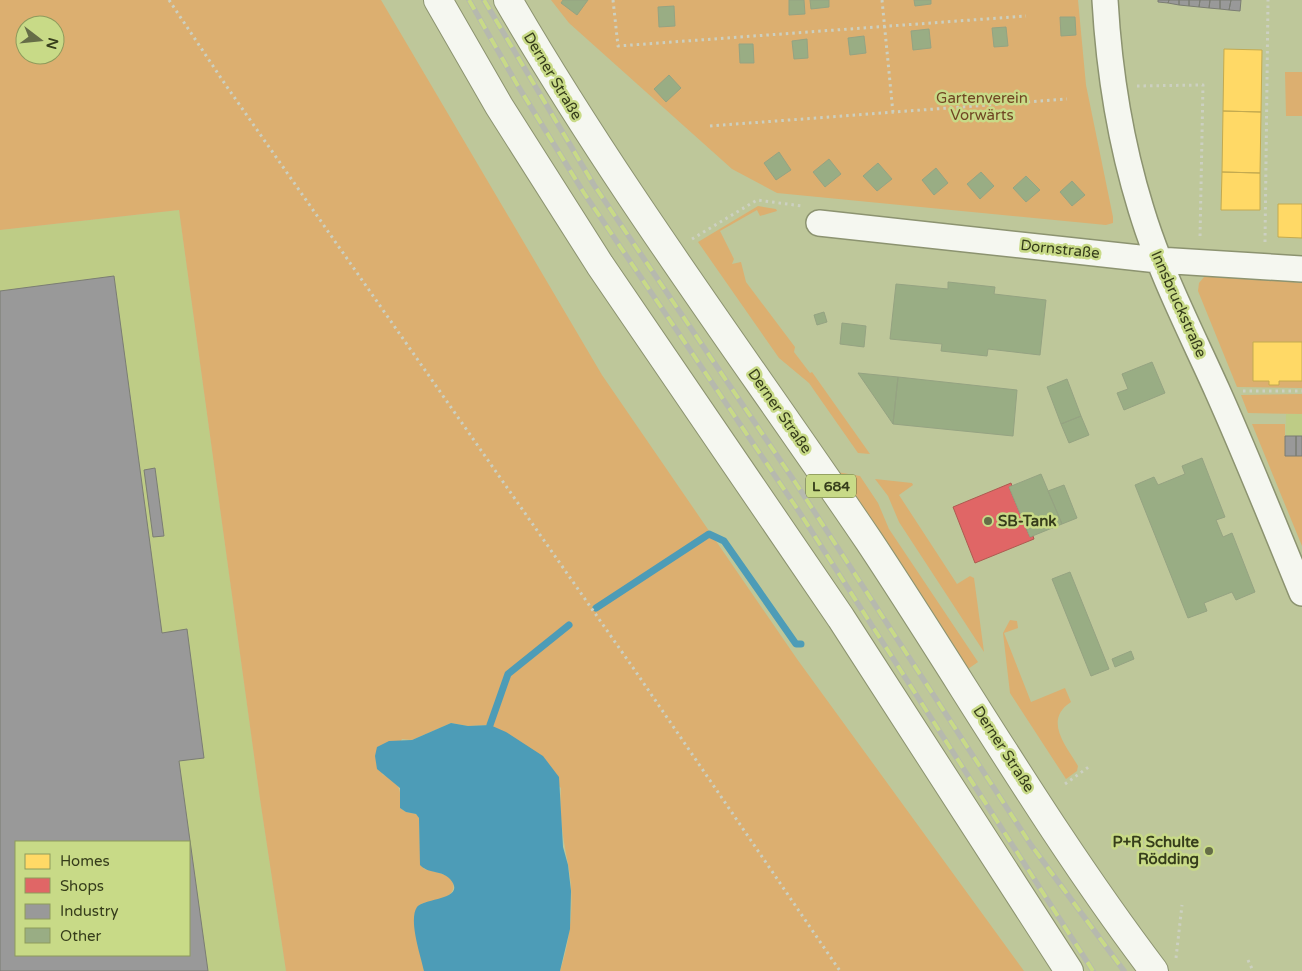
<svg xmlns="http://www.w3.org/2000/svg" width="1302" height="971" viewBox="0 0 1302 971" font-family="'Varela Round',sans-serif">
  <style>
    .built { fill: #becc86; fill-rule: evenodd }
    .green { fill: #dcaf70; fill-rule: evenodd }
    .water { fill: #4d9cb7 }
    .homes { fill: #ffd966; stroke: #c3aa50 }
    .shops { fill: #e06666; stroke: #ad5a50 }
    .industry { fill: #999; stroke: #7b7d73; fill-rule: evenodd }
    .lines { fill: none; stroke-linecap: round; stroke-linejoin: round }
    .stream { stroke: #4d9cb7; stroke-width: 7 }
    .building { fill: #99ad84; stroke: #95a382 }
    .minor-casing { stroke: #8c9370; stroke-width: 28 }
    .major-casing { stroke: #8c9370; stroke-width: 30 }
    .path { stroke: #ccd0c1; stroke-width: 3; stroke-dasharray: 2.5 4; stroke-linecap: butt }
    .minor { stroke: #f5f7f0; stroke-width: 25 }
    .major { stroke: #f5f7f0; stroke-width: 28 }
    .rail-casing { stroke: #b6b9ae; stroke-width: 5.5 }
    .rail { stroke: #c8da87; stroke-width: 4; stroke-dasharray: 11; stroke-linecap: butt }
    .poi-dot { fill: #666d47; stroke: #c8da87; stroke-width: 2 }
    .labels { text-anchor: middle; stroke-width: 5; stroke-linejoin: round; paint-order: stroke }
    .shield { fill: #c8da87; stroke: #626c3b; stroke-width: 1 }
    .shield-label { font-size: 14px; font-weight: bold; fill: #363d1b }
    .street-label { font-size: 15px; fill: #363d1b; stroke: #c8da87 }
    .park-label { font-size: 15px; fill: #704623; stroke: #c8da87 }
    .poi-label { font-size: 15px; font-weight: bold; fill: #363d1b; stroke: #c8da87; text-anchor: start }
  </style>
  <rect width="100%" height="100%" fill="#bec79a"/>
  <!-- built -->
  <path class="built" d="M179 210 260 799 286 971H0V230ZM16 842H189V955H16Z
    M1286 414H1302V456H1285Z"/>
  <!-- green -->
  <path class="green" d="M0 0H381L602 375 797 659 1024 971H560C571 938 575 899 568 864 563 838 559 815 561 788L490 725 468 726 451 723 412 740 402 739 382 774C401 785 401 787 400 808L406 812 416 814 419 818 420 851 424 869C434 872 457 874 453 889 452 894 446 898 442 899 434 902 427 901 419 905L424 971H286L260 799 179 210 0 230ZM25 25H55V55H25Z
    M551 0H1078L1086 85 1113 217V223L1106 225 777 193 732 169 569 23Z
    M1285 72H1302V116H1286Z
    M758 206 776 209 777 211 760 216 757 210 720 231 734 259 732 264 741 262 746 282 795 347 794 352 810 373 812 372 870 454 858 453 809 383 779 358 698 242Z
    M1215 274 1302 283V388L1237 387 1198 291 1199 283 1204 277Z
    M1302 394V414L1248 413 1241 395Z
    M1252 424H1285V456H1302V546Z
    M837 472 860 476 878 503 889 529 978 662 968 669Z
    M875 479 912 483 913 485 899 495 957 584 970 576 974 578 984 652 899 522 888 496Z
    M1010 620 1017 621 1018 628 1004 633 1031 702 1065 688 1071 702C1043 720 1066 746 1078 766L1077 771 1066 779 1010 693 1003 633Z"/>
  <!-- water -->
  <path class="water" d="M451 723 468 726 490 725 506 732 543 756 559 777 563 847 568 865 571 891 570 929 560 971H424C421 956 408 920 417 907 424 898 468 900 450 879 442 870 428 874 420 865L419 818 416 814 406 812 400 808V788L377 769 375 756 377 747 389 741 412 740Z"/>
  <!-- homes -->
  <path class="homes" d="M1224 49 1262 50 1261 112 1223 111Z
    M1223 111 1261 112 1260 173 1222 172Z
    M1222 172 1260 173V210H1221Z
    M1278 204H1302V238L1278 237Z
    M1253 342H1302V381H1279V385H1269V381H1253Z"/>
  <!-- shops -->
  <path class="shops" d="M1011 483 1012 486 1009 487 1030 537 1033 536 1034 539 975 563 953 507Z"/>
  <!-- industry -->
  <path class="industry" d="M1158 0H1169L1168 3 1158 2Z
    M1169 0H1179V5L1168 3Z
    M1179 0H1189V6L1179 5Z
    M1189 0H1200L1199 7 1189 6Z
    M1200 0H1210L1209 8 1199 7Z
    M1210 0H1220V9L1209 8Z
    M1220 0H1231L1229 10 1220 9Z
    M1231 0H1241L1240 11 1229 10Z
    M114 276 162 633 187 629 204 758 179 761 208 971H0V291ZM16 842H189V955H16Z
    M1285 436H1296V456H1285Z
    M1296 436H1302V456H1296Z
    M155 468 164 536 153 537 144 470Z"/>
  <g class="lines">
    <!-- stream -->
    <path class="stream" d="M596 608 709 534 724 541 796 644H801
      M490 725 508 674 569 625"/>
  </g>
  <!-- building -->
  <path class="building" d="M563 0H588L577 15 561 3Z
    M789 0H804L805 14 789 15Z
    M810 0H829V7L811 9Z
    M914 0H931V4L915 6Z
    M674 6 675 26 659 27 658 7Z
    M1060 17H1075L1076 35 1061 36Z
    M1006 27 1008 46 994 47 992 28Z
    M929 29 931 48 913 50 911 31Z
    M864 36 866 53 850 55 848 38Z
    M807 39 808 58 794 59 792 41Z
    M739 44H753L754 63H740Z
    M669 75 681 88 666 102 654 89Z
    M779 152 791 170 776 180 764 163Z
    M829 159 841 174 825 187 813 172Z
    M878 163 892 179 877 191 863 176Z
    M936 168 948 183 934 195 922 180Z
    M981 172 994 186 980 199 967 184Z
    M1026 176 1040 190 1026 202 1013 188Z
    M1072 181 1085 195 1072 206 1060 192Z
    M948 282 995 287 994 294 1046 300 1040 355 988 349 987 356 941 351 942 344 890 339 896 284 948 289Z
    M824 312 827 322 817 325 814 315Z
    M842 323 866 326 864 347 840 344Z
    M1152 362 1165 393 1124 410 1117 393 1128 389 1122 374Z
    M858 373 898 377 893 424Z
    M898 377 1017 390 1013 436 893 424Z
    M1067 379 1081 416 1061 424 1047 387Z
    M1081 416 1089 435 1069 443 1061 424Z
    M1202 458 1225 517 1216 520 1223 537 1232 533 1255 592 1236 600 1232 592 1204 603 1207 611 1188 618 1135 485 1154 477 1158 485 1185 474 1182 466Z
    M1041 474 1062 524 1030 537 1009 487Z
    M1064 485 1077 518 1062 524 1048 491Z
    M1070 572 1109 669 1091 676 1052 579Z
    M1131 651 1134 659 1115 667 1112 659Z"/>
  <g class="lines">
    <!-- minor casing -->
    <g class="minor-casing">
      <path id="minor" d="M1105 0C1109 70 1120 141 1141 209 1160 272 1190 330 1217 390 1247 457 1274 525 1302 593
        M819 223 1158 260 1302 269"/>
    </g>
    <!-- major casing -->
    <g class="major-casing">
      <path id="major" d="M438 0 499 106 600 265 841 618 1069 971
        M508 0C617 188 747 361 869 541 964 684 1050 834 1154 971"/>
    </g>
    <!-- path -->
    <path class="path" d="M169 0 225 84 636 672 840 971
      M613 0 618 46 1026 16
      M882 0 893 113
      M1137 86 1203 85 1200 238
      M710 126 1067 99
      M692 239 757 200 802 206
      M1265 242 1268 0
      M1243 391H1302
      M1065 784 1090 766
      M1176 958 1182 905
      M1248 960 1253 971"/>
    <!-- minor -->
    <use href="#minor" class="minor"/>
    <!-- major -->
    <use href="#major" class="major"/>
    <!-- rail casing -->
    <g class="rail-casing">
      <path id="rail" d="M469 0 518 86 584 193 798 510 1093 971
        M484 0 594 185 797 485 1031 845 1124 971"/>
    </g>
    <!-- rail -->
    <use href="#rail" class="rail"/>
  </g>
  <!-- markers -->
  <g class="poi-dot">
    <circle cx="988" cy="521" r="5"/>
    <circle cx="1209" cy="851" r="5"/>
  </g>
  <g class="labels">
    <!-- shield labels -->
    <rect class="shield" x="806" y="474.5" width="50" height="23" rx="4"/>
    <g class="shield-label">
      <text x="831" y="491">L 684</text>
    </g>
    <!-- street labels -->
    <g class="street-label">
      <text transform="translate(553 76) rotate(59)" y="5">Derner Straße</text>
      <text transform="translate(1060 249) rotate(6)" y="5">Dornstraße</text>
      <text transform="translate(1179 304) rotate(66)" y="5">Innsbruckstraße</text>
      <text transform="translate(780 411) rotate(55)" y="5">Derner Straße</text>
      <text transform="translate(1004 749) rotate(57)" y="5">Derner Straße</text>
    </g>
    <!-- park labels -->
    <g class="park-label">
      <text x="982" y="103">Gartenverein<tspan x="982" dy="17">Vorwärts</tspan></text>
    </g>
    <!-- poi labels -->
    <g class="poi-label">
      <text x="998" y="526">SB-Tank</text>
      <text x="1199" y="847" text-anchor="end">P+R Schulte<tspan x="1199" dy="17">Rödding</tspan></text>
    </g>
  </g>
  <!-- legend -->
  <rect x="15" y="841" width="175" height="115" fill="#c8da87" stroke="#8e9b5c"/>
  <rect x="25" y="854" width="25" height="15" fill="#ffd966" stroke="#8e9b5c"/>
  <text x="60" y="866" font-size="15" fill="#363d1b">Homes</text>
  <rect x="25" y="878" width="25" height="15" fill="#e06666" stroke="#8e9b5c"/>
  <text x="60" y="891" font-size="15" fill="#363d1b">Shops</text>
  <rect x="25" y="904" width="25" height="15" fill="#999999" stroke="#8e9b5c"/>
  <text x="60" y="916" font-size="15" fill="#363d1b">Industry</text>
  <rect x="25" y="928" width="25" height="15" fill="#99ad84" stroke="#8e9b5c"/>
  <text x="60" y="941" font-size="15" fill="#363d1b">Other</text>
  <!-- north arrow -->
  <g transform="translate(40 40) rotate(106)"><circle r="24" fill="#c8da87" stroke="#8e9b5c"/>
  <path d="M0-4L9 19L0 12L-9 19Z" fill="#666d47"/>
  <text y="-8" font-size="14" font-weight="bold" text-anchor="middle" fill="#363d1b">N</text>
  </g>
</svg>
